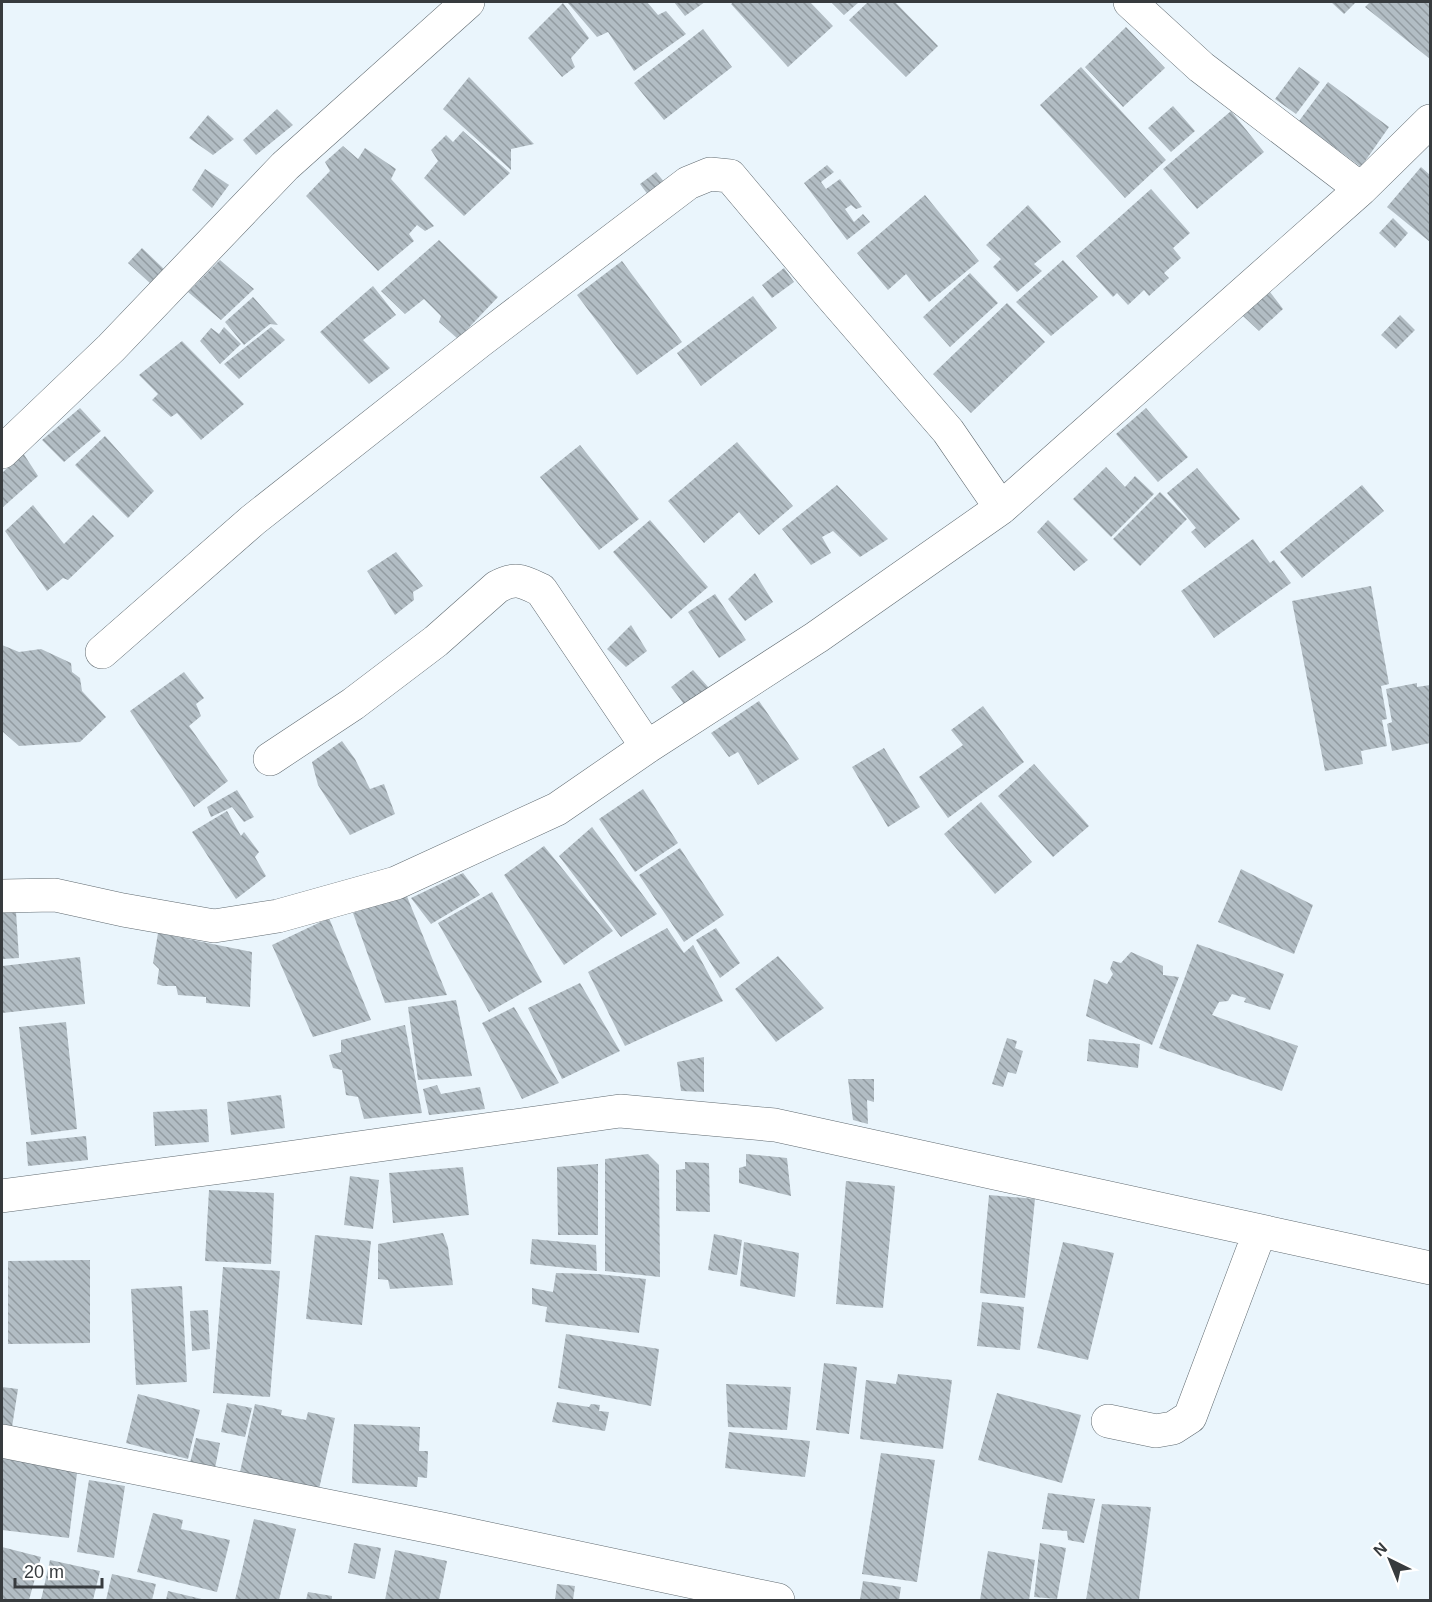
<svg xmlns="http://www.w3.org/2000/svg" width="1432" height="1602" viewBox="0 0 1432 1602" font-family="Helvetica,sans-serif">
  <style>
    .building { fill: url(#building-back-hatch) }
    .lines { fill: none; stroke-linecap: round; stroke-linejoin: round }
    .minor-casing { stroke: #606a70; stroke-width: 34 }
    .minor { stroke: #fff; stroke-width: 33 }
  </style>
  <defs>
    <pattern id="building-back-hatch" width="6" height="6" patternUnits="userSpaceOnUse" patternTransform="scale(1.5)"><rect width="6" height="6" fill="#b2bdc4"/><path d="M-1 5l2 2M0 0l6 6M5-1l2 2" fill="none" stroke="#929ba1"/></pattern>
  </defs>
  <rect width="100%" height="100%" fill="#eaf5fc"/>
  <!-- building -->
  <path class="building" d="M567 2H647L658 15 666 11 686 34 634 71 608 32 597 37Z
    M674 2H705L685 16Z
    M734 2H810L833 26 788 67 731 4Z
    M831 2H859L844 15Z
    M868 2H895L938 46 906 77 849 20Z
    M1331 2H1356L1344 14Z
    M1370 2H1430V59L1365 7Z
    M563 3 589 38 571 58 575 67 562 77 528 38Z
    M1126 27 1165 68 1123 107 1085 67Z
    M703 29 732 67 664 120 634 83Z
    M1081 67 1166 160 1125 198 1040 105Z
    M1299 67 1320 82 1296 114 1275 99Z
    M469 77 534 144 511 149V170L443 109Z
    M1328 82 1389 127 1361 167 1299 121Z
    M1173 106 1195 131 1171 152 1148 128Z
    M277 109 293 125 256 155 243 140Z
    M1231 111 1264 152 1197 209 1163 169Z
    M208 115 234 139 213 155 189 138Z
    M463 131 510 173 464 216 424 178 438 161 431 150 446 135 453 142Z
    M343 146 358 159 365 148 396 169 391 179 434 226 425 231 417 225 409 234 414 241 378 271 306 196 330 171 325 162Z
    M827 165 834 172 821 182 826 189 840 179 862 207 856 209 851 205 845 209 854 222 863 214 870 222 847 240 804 183Z
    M1421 167 1430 175V242L1387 207Z
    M205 169 229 185 212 208 192 190Z
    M656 172 670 189 654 203 640 184Z
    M1151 189 1190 233 1173 248 1181 258 1164 273 1169 278 1149 296 1144 290 1128 305 1117 293 1113 297 1076 256Z
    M925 195 979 261 929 302 906 274 888 290 857 253Z
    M1028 205 1061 242 1034 264 1042 271 1017 292 993 267 1001 259 986 245Z
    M1393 218 1408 233 1395 248 1379 233Z
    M439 240 498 297 458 339 439 322 441 316 424 299 405 314 381 291Z
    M142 248 165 270 151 284 128 263Z
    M220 260 254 289 221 320 188 292Z
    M1063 260 1098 297 1051 336 1016 302Z
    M622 261 682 342 637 375 577 295Z
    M784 268 794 282 772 298 762 285Z
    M970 273 998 303 950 347 923 317Z
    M373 286 396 315 363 340 390 368 369 384 320 332Z
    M1270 292 1283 309 1259 331 1242 315Z
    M753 296 777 328 701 386 677 353Z
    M253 297 278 325 270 324 244 345 225 322Z
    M1007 303 1045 342 971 413 933 374Z
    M1400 315 1415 330 1396 349 1381 335Z
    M224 327 241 344 220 364 200 341 211 328 219 334Z
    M271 327 285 340 239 379 224 364Z
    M182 341 244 404 201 440 177 413 171 417 152 400 158 394 139 375Z
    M80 408 101 431 64 462 42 440Z
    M1146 408 1188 457 1158 482 1116 434Z
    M105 436 154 491 128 518 75 465Z
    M737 442 793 506 759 535 739 512 704 543 668 501Z
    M580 445 639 519 599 550 540 477Z
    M23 453 38 476 2 508V473Z
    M1106 467 1125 487 1135 476 1154 494 1111 537 1073 499Z
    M1197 468 1240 519 1205 548 1191 532 1196 528 1167 493Z
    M837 485 888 539 860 557 833 531 822 537 831 553 811 565 782 529Z
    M1362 485 1384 511 1302 578 1280 552Z
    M1160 492 1187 519 1140 566 1113 539Z
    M33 505 64 544 93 515 114 536 68 580 63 578 47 591 5 531Z
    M650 520 708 587 671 619 613 552Z
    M1048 520 1088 560 1074 571 1037 532Z
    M1253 539 1270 563 1274 560 1291 583 1214 638 1181 591Z
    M396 552 423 586 413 592 414 600 395 615 367 571Z
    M755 573 773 602 745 621 728 599Z
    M1371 586 1389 684 1381 686 1387 719 1382 720 1387 746 1361 751 1363 764 1325 771 1292 601Z
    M715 594 746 640 719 658 688 612Z
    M631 625 647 651 626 667 607 649Z
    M2 645 19 652 41 649 71 663 72 672 80 678 82 691 106 717 80 742 19 746 2 731Z
    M693 670 709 688 687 708 671 687Z
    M184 672 204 698 196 704 201 716 189 726 228 781 194 807 130 711Z
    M1417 683V687L1430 685V743L1392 751 1387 724 1392 722 1386 689Z
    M759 701 799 759 758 785 738 752 729 757 711 733Z
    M983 706 1024 762 948 818 919 777 963 745 951 730Z
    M342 741 355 759 370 789 384 784 395 814 350 835 318 785 312 762Z
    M884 748 920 807 888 827 852 767Z
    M1034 764 1089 826 1053 857 998 796Z
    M643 789 678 843 635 872 599 819Z
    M237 790 254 817 244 822 232 807 211 817 207 807Z
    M981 802 1032 862 995 894 944 834Z
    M227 811 241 836 244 832 259 852 255 857 266 876 236 899 192 832Z
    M592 827 657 914 621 937 559 856Z
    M544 846 613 931 564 965 504 875Z
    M680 848 724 915 684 942 639 875Z
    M1241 869 1313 905 1294 954 1218 922Z
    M463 873 480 895 431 924 411 898Z
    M492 892 542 982 489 1012 438 923Z
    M406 894 447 995 385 1003 353 913Z
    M16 912 19 958 2 959V913Z
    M329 918 371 1020 313 1037 272 945Z
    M667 928 684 953 693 945 723 1001 625 1046 588 972Z
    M716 928 740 963 720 978 696 940Z
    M158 933 252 952 250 1007 206 1003V997L178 995 176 986H163L157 984 159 969 153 963Z
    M1197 944 1284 974 1270 1010 1244 1002 1246 998 1232 994 1228 1001 1219 1002 1212 1015 1298 1046 1282 1091 1159 1048Z
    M1131 952 1163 966V975L1179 977 1152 1045 1086 1016 1094 979 1107 984 1113 974 1110 969 1113 961 1121 963Z
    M778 956 824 1008 776 1042 735 989Z
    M80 957 85 1004 2 1013V966Z
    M580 983 620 1051 562 1079 528 1008Z
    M456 1000 472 1076 418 1080 408 1007Z
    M514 1007 559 1083 522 1099 482 1023Z
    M66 1022 77 1129 31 1135 19 1027Z
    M405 1025 422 1113 364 1119 358 1097 346 1095 342 1070 333 1068 329 1055 341 1052V1040Z
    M1007 1038 1017 1041 1015 1048 1023 1051 1016 1074 1008 1072 1003 1087 992 1084Z
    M1089 1039 1140 1044 1138 1068 1087 1061Z
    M704 1057V1092L681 1091 677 1062Z
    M848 1079H874V1102L867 1100 868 1124 853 1120Z
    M437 1085 441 1094 480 1087 485 1109 429 1115 423 1089Z
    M281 1095 285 1128 231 1135 227 1102Z
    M207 1109 209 1142 155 1146 153 1112Z
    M86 1136 88 1160 28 1166 26 1142Z
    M648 1154 659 1165 660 1277 605 1271V1159Z
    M746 1154 787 1158 791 1196 739 1183V1168L746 1166Z
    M685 1162 709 1163 710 1212 676 1211V1170L685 1169Z
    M598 1164V1235H558L557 1167Z
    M463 1167 469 1215 393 1223 389 1173Z
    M350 1176 379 1180 373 1229 344 1225Z
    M846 1181 895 1186 883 1308 836 1304Z
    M209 1190 274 1193 271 1264 205 1261Z
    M989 1195 1035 1199 1025 1298 980 1293Z
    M443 1233 448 1247 453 1285 390 1289 388 1280 378 1279V1244Z
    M714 1234 742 1240 737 1275 708 1270Z
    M315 1235 371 1241 362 1325 306 1319Z
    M532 1239 596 1245 597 1271 530 1264Z
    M744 1242 799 1253 795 1297 740 1286Z
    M1063 1242 1114 1253 1088 1360 1037 1348Z
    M90 1260V1343L8 1344V1261Z
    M223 1267 280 1271 270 1397 213 1393Z
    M556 1273 597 1274 646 1279 639 1333 545 1322 547 1307 532 1304V1288L553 1292Z
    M182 1286 187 1382 136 1385 131 1289Z
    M982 1302 1024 1307 1020 1350 977 1346Z
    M208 1310 210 1349 192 1351 190 1311Z
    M566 1334 659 1349 651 1406 558 1388Z
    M824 1363 857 1367 849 1434 816 1430Z
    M898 1374 952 1380 943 1449 860 1439 866 1380 896 1384Z
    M726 1384 791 1387 787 1430 728 1427Z
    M2 1387 18 1389 12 1427 2 1425Z
    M997 1393 1081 1415 1062 1483 978 1460Z
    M138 1394 200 1410 188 1459 126 1443Z
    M557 1402 589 1407 591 1404 600 1405 599 1411 609 1412 605 1431 552 1422Z
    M227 1403 252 1408 245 1437 221 1432Z
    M255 1404 282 1410 281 1415 306 1420 308 1412 335 1418 319 1489 240 1472Z
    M354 1424 420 1427 419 1451H428L427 1478 418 1477 417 1487 352 1483Z
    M729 1432 810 1441 805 1477 725 1468Z
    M196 1438 220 1443 214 1473 189 1467Z
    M881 1453 935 1460 917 1582 862 1574Z
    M2 1457 78 1465 69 1538 2 1530Z
    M89 1480 125 1486 114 1558 77 1552Z
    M1048 1493 1095 1499 1084 1543 1068 1540 1067 1531 1042 1529Z
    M1102 1504 1151 1507 1139 1600H1086Z
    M153 1513 183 1520 181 1529 230 1540 217 1592 137 1572Z
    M254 1519 296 1529 279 1600H235Z
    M354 1543 381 1548 375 1579 348 1573Z
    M1040 1543 1066 1548 1057 1599 1034 1597Z
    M2 1547 41 1557 29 1600H2Z
    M395 1550 447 1561 439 1600H385Z
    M988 1551 1035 1560 1029 1600H980Z
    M50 1560 100 1571 93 1600H41Z
    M112 1574 156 1584 152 1600H106Z
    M863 1581 901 1587 899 1600H860Z
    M557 1584 575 1586 573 1600H555Z
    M168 1591 206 1600H166Z
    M308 1592 332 1596V1600H306Z"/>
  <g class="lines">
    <!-- minor casing -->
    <g class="minor-casing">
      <path id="minor" d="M1130 2 1201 67 1361 189
        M2 452 111 348 285 166 468 2
        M102 652 253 520 480 341 688 183 710 174 730 176 827 291 948 431 1001 508
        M270 759 353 704 436 641 497 587C516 576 524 582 541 590L647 747
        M2 896 55 895 123 910 214 926 278 916 396 883 557 809 647 747 817 637 1001 508 1361 189 1430 121
        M2 1196 266 1161 620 1111 775 1125 1430 1268
        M1108 1421 1156 1431 1173 1428 1190 1417 1260 1231
        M2 1441 442 1529 778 1600"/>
    </g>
    <!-- minor -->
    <use href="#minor" class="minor"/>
  </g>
  <!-- border -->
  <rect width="1432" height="1602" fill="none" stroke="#373b3e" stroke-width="6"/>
  <!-- north arrow -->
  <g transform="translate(1390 1560) rotate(317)" stroke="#ffffff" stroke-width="4.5" paint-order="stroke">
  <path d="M0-4.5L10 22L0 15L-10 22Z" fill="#373b3e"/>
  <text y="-9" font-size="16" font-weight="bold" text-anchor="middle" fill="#373b3e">N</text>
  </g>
  <!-- scale -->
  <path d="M15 1578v9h87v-9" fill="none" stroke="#373b3e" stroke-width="3"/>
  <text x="24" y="1578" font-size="18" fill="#373b3e" stroke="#ffffff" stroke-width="4.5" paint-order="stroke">20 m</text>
</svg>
